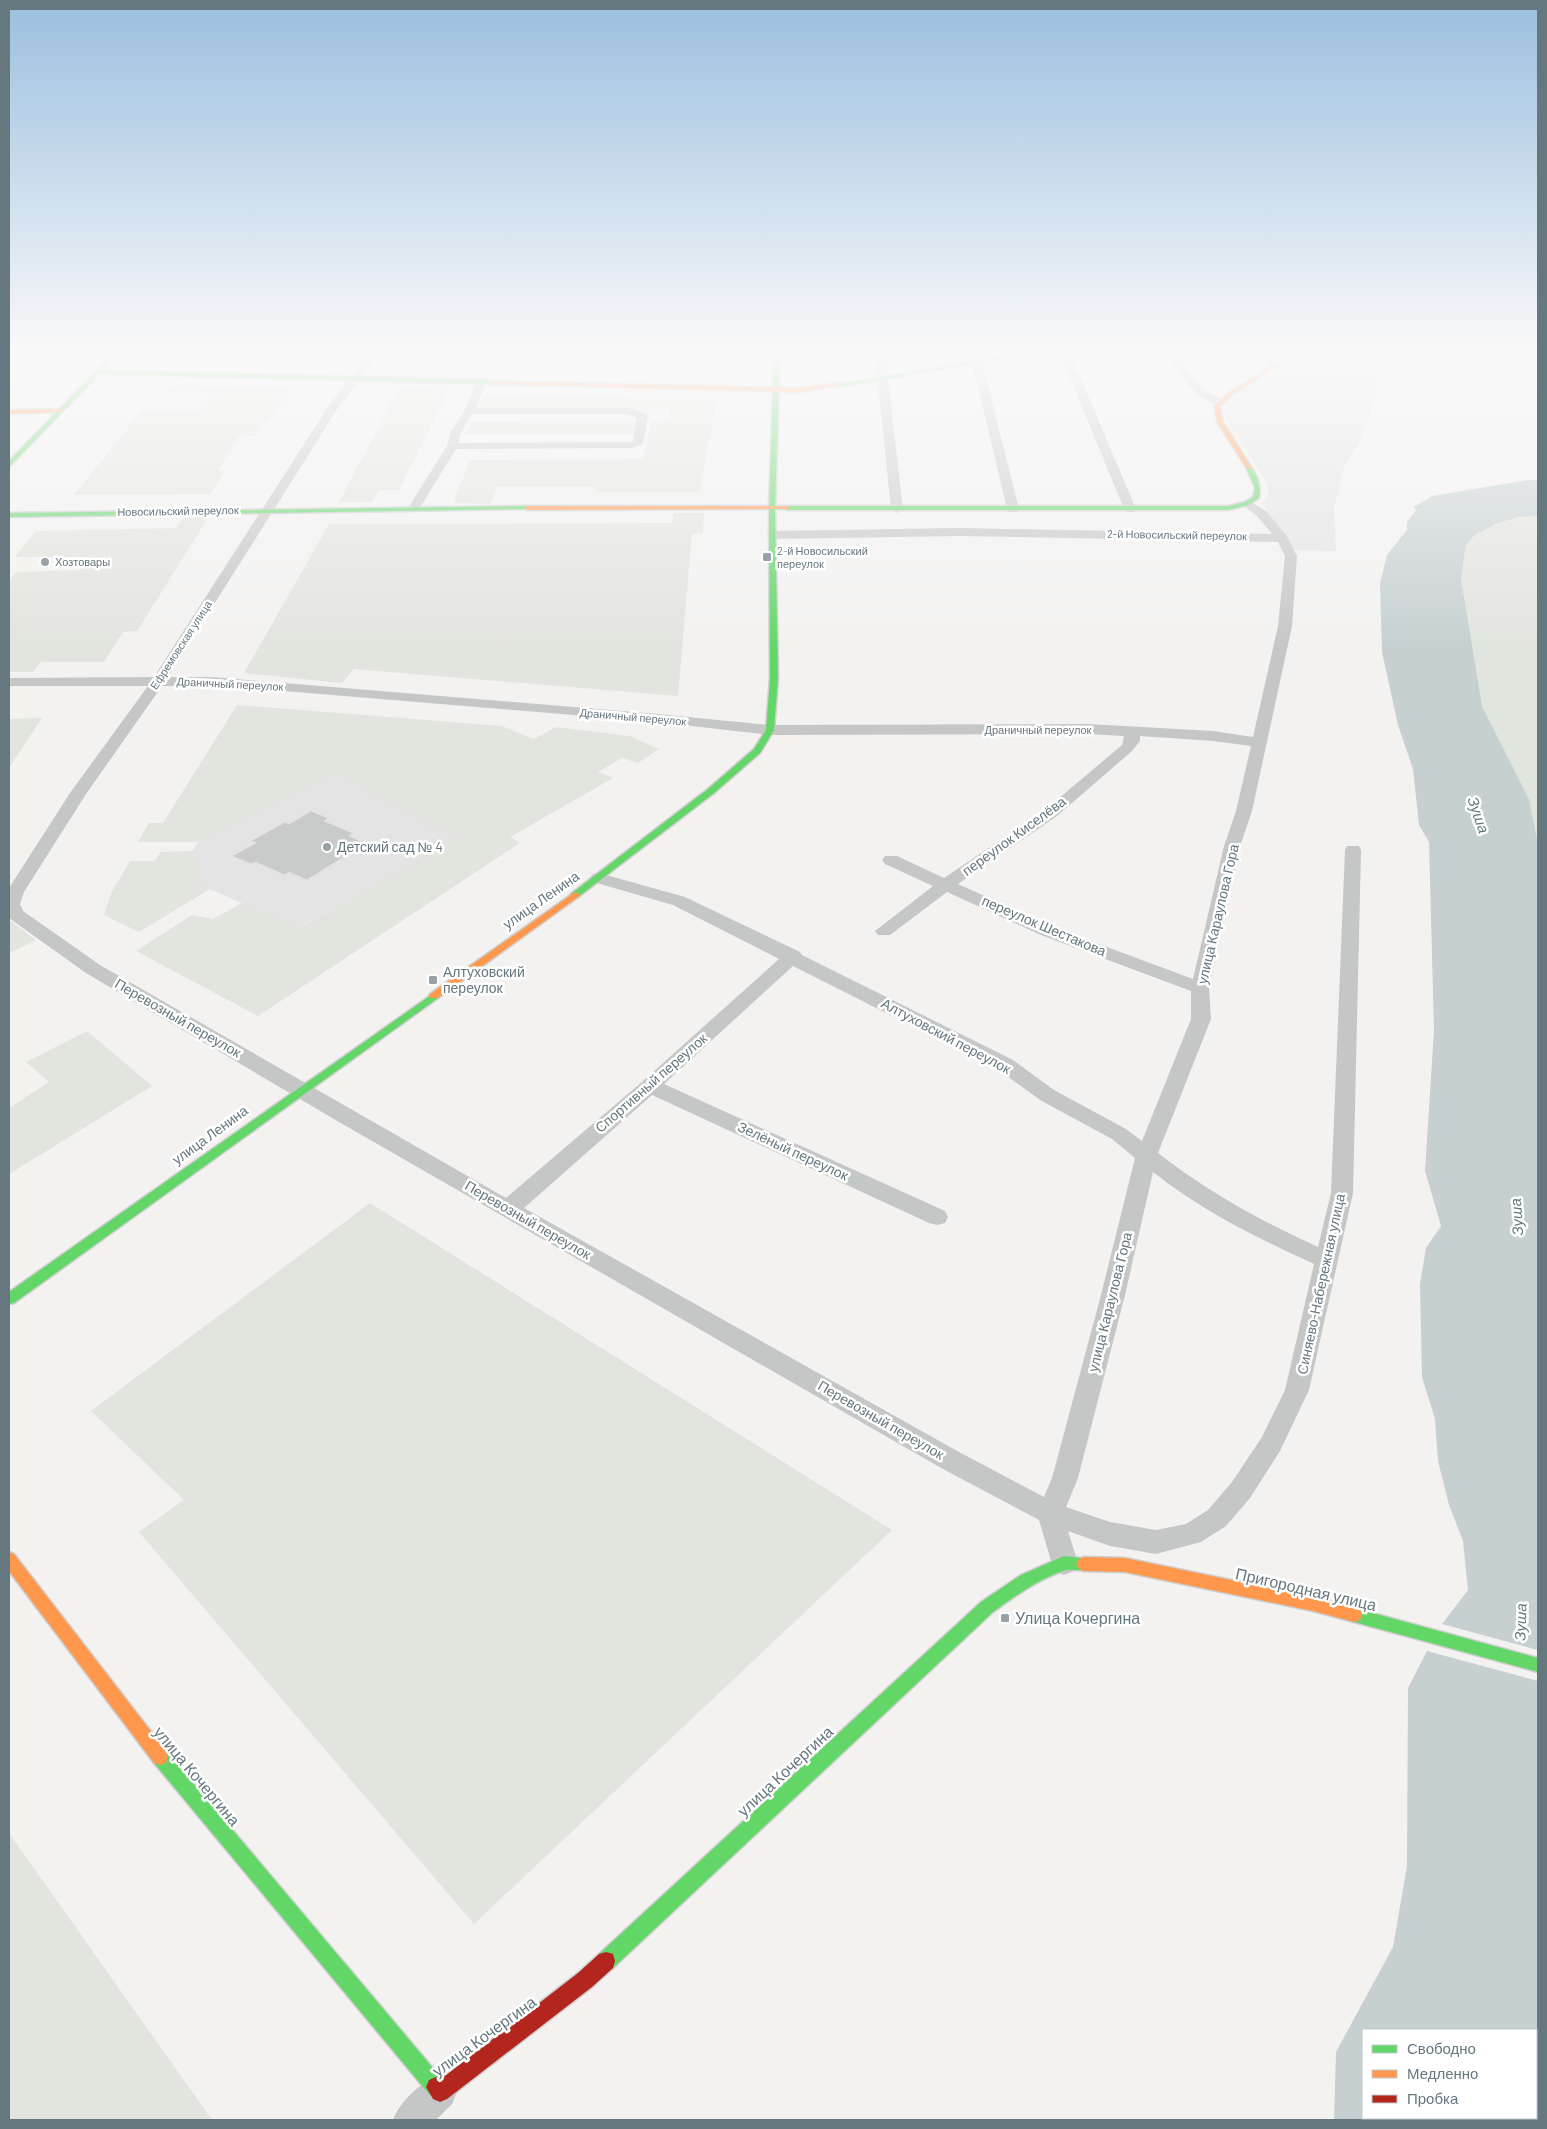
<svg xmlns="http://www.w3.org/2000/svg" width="1547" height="2129" viewBox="0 0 1547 2129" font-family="Barlow,sans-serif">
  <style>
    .built { fill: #e3e4e3 }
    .green { fill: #e2e4de }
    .water { fill: #c6d0d1; fill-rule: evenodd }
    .building { fill: #c9caca; stroke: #e2e2e1 }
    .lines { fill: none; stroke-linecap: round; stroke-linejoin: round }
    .fast-casing { stroke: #cecfcf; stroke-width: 3 }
    .slow-casing { stroke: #cecfcf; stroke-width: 3 }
    .jam-casing { stroke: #cecfcf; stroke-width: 3 }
    .street { fill: #c5c7c7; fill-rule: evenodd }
    .fast { fill: #63d668; fill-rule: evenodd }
    .slow { fill: #ff974d; fill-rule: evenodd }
    .jam { fill: #b3261e; fill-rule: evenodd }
    .poi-dot { fill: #97a2a7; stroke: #fff; stroke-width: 2 }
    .labels { text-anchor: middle; stroke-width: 5; stroke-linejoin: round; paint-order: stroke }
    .far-street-label { font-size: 11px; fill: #65777f; stroke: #fff }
    .far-poi-label { font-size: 11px; fill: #65777f; stroke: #fff; text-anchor: start }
    .street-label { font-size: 14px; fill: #65777f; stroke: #fff }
    .poi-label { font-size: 14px; fill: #65777f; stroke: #fff; text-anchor: start }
    .water-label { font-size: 15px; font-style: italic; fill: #61797c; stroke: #fff }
    .near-street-label { font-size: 16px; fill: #65777f; stroke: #fff }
    .near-poi-label { font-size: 16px; fill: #65777f; stroke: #fff; text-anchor: start }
  </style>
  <rect width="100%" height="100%" fill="#f3f2f1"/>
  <!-- built -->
  <path class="built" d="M1305 353H1408L1375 377 1376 391 1362 437 1344 467 1334 508 1336 551 1293 550 1262 504 1268 495 1267 484 1227 420 1224 408 1229 400Z
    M336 771 455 838 299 928 205 887 193 851 198 842Z"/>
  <!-- green -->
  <path class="green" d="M193 353H338L328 365 182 363Z
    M702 353H735L732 368 755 369 754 376 387 367 395 356 699 363Z
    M175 385 294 388 256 436H239L218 471H225L211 494 74 495 142 410H200L220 394H166Z
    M400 386H451L399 490H379L372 502H339Z
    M500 394 716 401 700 492H596V487H497L491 504 453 503 470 460 642 459 652 421 670 420V409L494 410 479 407 484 396H499Z
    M471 422 639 423 636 434H465Z
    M674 513H704L703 533 692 534 678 696 354 669 342 683 244 673 329 524 672 523Z
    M185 515H210L137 631 123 632 104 662H41L33 672H9V581L16 572 80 570 89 557H15L36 531 176 528Z
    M1538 516V844L1529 799 1482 706 1461 578 1466 545 1475 535 1498 523 1519 517Z
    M237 705 502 726 534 739 556 727 630 736 659 749 638 763 622 758 598 772 613 778 510 837 520 843 258 1016 136 951 192 915 213 919 242 903 300 928 454 838 336 772 198 842H138L149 823H163Z
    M42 718 9 768V719Z
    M193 851 205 887 210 889 139 932 104 915 111 893 130 861H155L160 852Z
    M9 920 36 940 9 953Z
    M87 1031 152 1086 9 1174V1108L49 1082 26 1062Z
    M370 1203 892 1530 474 1924 139 1532 184 1500 91 1411Z
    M9 1833 212 2120H9Z"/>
  <!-- water -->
  <path class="water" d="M1528 480H1538V516L1519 517 1498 523 1475 535 1466 545 1461 578 1482 706 1529 799 1538 844V1650L1442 1624 1468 1590 1463 1541 1449 1505 1438 1461 1435 1419 1422 1377 1420 1284 1426 1248 1441 1226 1425 1171 1434 1030 1429 842 1419 825 1413 769 1398 725 1382 652 1380 583 1387 555 1407 530V522L1416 510 1414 507 1432 496Z
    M1427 1651 1538 1681V2120H1334L1336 2052 1393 1947 1407 1866 1408 1688ZM1363 2030H1536V2118H1363Z"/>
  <!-- building -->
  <path class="building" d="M311 811 328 818 324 821 353 833 349 836 366 843 307 880 289 872 285 875 255 862 251 864 232 856 256 843 251 841 285 822 289 824Z"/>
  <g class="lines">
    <!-- fast casing -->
    <g class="fast-casing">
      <path id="fast" d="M774 353H780L775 509 778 678 774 730 760 753 714 793 578 897H572L570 895 572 893 708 789 754 749 766 730 770 678 769 509Z
        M1020 353H1034L839 387 836 385Z
        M110 357 113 359 102 370 493 380 496 382 493 384 99 374 11 465 9 466V461Z
        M1249 466C1258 473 1261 487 1259 498L1249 505 1228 510H787L784 508 787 506H1228L1245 502 1253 497 1255 488 1246 468Z
        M527 506 530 508 529 509 9 517V513Z
        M434 993 438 994 439 996 438 998 14 1303 9 1304V1292Z
        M1064 1556 1089 1559 1092 1564 1089 1569C1081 1572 1071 1568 1063 1571 1037 1580 1015 1596 993 1612L613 1968 606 1970 599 1968 597 1961 599 1954 981 1602 1021 1575Z
        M1354 1608 1538 1658V1672L1354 1622 1348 1620 1346 1615 1348 1610Z
        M160 1749 166 1751 443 2080 446 2087 443 2094 436 2097 429 2094 154 1763 152 1757 154 1751Z"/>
    </g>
    <!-- slow casing -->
    <g class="slow-casing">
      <path id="slow" d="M1292 353H1298L1234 394 1220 406 1223 422 1252 468 1247 469 1217 422 1214 406 1230 392Z
        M491 381 800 388 839 383 842 385 800 392 493 384Z
        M60 409 62 410V412L9 414V410Z
        M787 506 790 508 789 509 527 510 524 508 527 506Z
        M575 892 578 893 580 895 578 897 438 998H430L429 996 430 994Z
        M9 1552 14 1554 166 1751 168 1757 166 1763 160 1765 154 1763 9 1571Z
        M1084 1557 1125 1558 1313 1597 1354 1608 1360 1610 1362 1615 1360 1620 1354 1622 1313 1611 1125 1572 1084 1571 1079 1569 1076 1564 1079 1559Z"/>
    </g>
    <!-- jam casing -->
    <g class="jam-casing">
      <path id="jam" d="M606 1952 613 1954 615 1961 613 1968 592 1987 447 2099 440 2102 433 2099 426 2087 429 2080 436 2077 441 2079 578 1973 599 1954Z"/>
    </g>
    <!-- street -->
    <path class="street" d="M369 353H379L338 408 168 677H212L657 714 770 725 1088 724 1213 731 1253 737 1278 626 1285 556 1278 542 959 536 773 539 767 535 773 531 959 528 1272 534 1258 517 1242 504 1248 500 1266 511 1286 535 1297 556 1292 626 1252 811 1240 846 1209 988 1211 1019 1158 1153C1208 1192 1261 1221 1318 1247L1331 1193 1345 850 1347 846H1359L1361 850 1353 1193 1309 1390 1280 1451 1250 1498 1226 1526 1201 1542 1156 1554 1110 1546 1068 1531 1078 1563 1074 1571 1064 1575 1054 1571 1039 1520 941 1468 339 1122 86 973 9 918V888L70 793 148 686H9V678L154 677 328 407ZM212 685 657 722 770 735 1088 734 1124 736 1122 745 1045 810 944 878 897 856H885L882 860 885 864 933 886 875 931 878 935H890L947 892 1041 935 1191 991V1019L1142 1141 1126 1129 1054 1090 1013 1060 802 955 800 952 685 897 599 873 593 874 590 878 593 882 673 905 779 959 643 1081 506 1198 100 965 23 911 20 904 24 892 86 794 162 686ZM1140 736 1213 741 1251 746 1236 811 1224 846 1193 979 1053 927 958 884 1057 816 1132 751 1140 741ZM793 966 999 1070 1040 1100 1112 1139 1135 1158 1101 1295 1052 1478 1044 1497 959 1452 524 1208 652 1095 929 1223 937 1225 945 1223 948 1217 945 1211 664 1084ZM1153 1172C1202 1211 1257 1238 1314 1264L1285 1390 1262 1437 1232 1482 1208 1510 1186 1524 1156 1530 1110 1522 1066 1507 1078 1478 1125 1295Z
      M875 353H885L903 509 897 513 891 509Z
      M970 353H980L1019 509 1017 512H1009L1007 509Z
      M1060 353H1070L1136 509 1134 512H1126L1124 509Z
      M1165 353H1175L1204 390 1225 400V404C1201 409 1177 370 1165 353Z
      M1256 353H1267L1279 367 1271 369Z
      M481 380 486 383 476 408H629L647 414 648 416 643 444 631 448 456 449 418 511H410L408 508 447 446 451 432 464 411 476 383ZM472 414H628L637 418 633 441 631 442 458 443 461 432Z
      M440 2075 452 2080 457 2092 452 2104 436 2120H393C400 2101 421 2082 440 2075Z"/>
    <!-- fast -->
    <use href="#fast" class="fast"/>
    <!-- slow -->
    <use href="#slow" class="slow"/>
    <!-- jam -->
    <use href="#jam" class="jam"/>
  </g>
  <!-- sky -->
  <linearGradient id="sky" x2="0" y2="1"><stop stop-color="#9abfdf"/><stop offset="0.54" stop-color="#faf9f9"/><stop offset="1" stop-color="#faf9f9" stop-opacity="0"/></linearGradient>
  <rect width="1547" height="651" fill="url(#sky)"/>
  <!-- markers -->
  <g class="poi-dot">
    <rect x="762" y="552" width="10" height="10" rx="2.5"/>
    <circle cx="45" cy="562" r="5"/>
    <circle cx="327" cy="847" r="5"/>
    <rect x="428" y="975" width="10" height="10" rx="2.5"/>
    <rect x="1000" y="1613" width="10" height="10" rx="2.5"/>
  </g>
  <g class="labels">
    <!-- far-street labels -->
    <g class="far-street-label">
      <text transform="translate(178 511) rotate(-1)" y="4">Новосильский переулок</text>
      <text transform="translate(1177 535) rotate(1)" y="4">2-й Новосильский переулок</text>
      <text transform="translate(181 645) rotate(-57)" y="4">Ефремовская улица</text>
      <text transform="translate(230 684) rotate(3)" y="4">Драничный переулок</text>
      <text transform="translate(633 717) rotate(5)" y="4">Драничный переулок</text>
      <text x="1038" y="734">Драничный переулок</text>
    </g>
    <!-- far-poi labels -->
    <g class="far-poi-label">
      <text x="777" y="555">2-й Новосильский<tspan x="777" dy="13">переулок</tspan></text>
      <text x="55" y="566">Хозтовары</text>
    </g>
    <!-- street labels -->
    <g class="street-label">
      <text transform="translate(1014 836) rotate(-36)" y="5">переулок Киселёва</text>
      <text transform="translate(541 900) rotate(-35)" y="5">улица Ленина</text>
      <text transform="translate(1218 914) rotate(-77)" y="5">улица Караулова Гора</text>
      <text transform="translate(1044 926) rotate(23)" y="5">переулок Шестакова</text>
      <text transform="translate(178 1018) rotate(30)" y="5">Перевозный переулок</text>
      <text transform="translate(946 1036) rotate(28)" y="5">Алтуховский переулок</text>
      <text transform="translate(651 1083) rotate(-41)" y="5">Спортивный переулок</text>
      <text transform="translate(210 1135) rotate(-36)" y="5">улица Ленина</text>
      <text transform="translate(793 1151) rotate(25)" y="5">Зелёный переулок</text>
      <text transform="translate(528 1220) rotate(30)" y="5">Перевозный переулок</text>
      <text transform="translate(1321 1284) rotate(-78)" y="5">Синяево-Набережная улица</text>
      <text transform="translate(1110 1302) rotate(-76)" y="5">улица Караулова Гора</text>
      <text transform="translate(881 1420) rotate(30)" y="5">Перевозный переулок</text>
    </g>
    <!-- poi labels -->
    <g class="poi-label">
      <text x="337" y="852">Детский сад № 4</text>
      <text x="443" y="977">Алтуховский<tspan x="443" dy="16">переулок</tspan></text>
    </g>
    <!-- water labels -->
    <g class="water-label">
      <text transform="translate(1478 815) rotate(71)" y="5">Зуша</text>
      <text transform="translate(1517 1217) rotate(-94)" y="5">Зуша</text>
      <text transform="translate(1521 1622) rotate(-88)" y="5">Зуша</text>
    </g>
    <!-- near-street labels -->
    <g class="near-street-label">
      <text transform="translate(1306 1589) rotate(13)" y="6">Пригородная улица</text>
      <text transform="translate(785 1771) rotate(-43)" y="6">улица Кочергина</text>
      <text transform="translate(197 1776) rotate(50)" y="6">улица Кочергина</text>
      <text transform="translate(484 2036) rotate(-36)" y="6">улица Кочергина</text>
    </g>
    <!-- near-poi labels -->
    <g class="near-poi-label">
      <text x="1015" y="1624">Улица Кочергина</text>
    </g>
  </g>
  <!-- border -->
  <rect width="1547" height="2129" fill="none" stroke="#65777f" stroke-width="20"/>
  <!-- legend -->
  <rect x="1362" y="2029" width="175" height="90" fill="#ffffff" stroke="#c1c9cc"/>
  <rect x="1372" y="2045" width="25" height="8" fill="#63d668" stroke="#c1c9cc"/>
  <text x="1407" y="2054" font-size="15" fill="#65777f">Свободно</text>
  <rect x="1372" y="2070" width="25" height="8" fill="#ff974d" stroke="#c1c9cc"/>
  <text x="1407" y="2079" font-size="15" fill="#65777f">Медленно</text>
  <rect x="1372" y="2095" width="25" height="8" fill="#b3261e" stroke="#c1c9cc"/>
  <text x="1407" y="2104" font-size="15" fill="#65777f">Пробка</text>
</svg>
